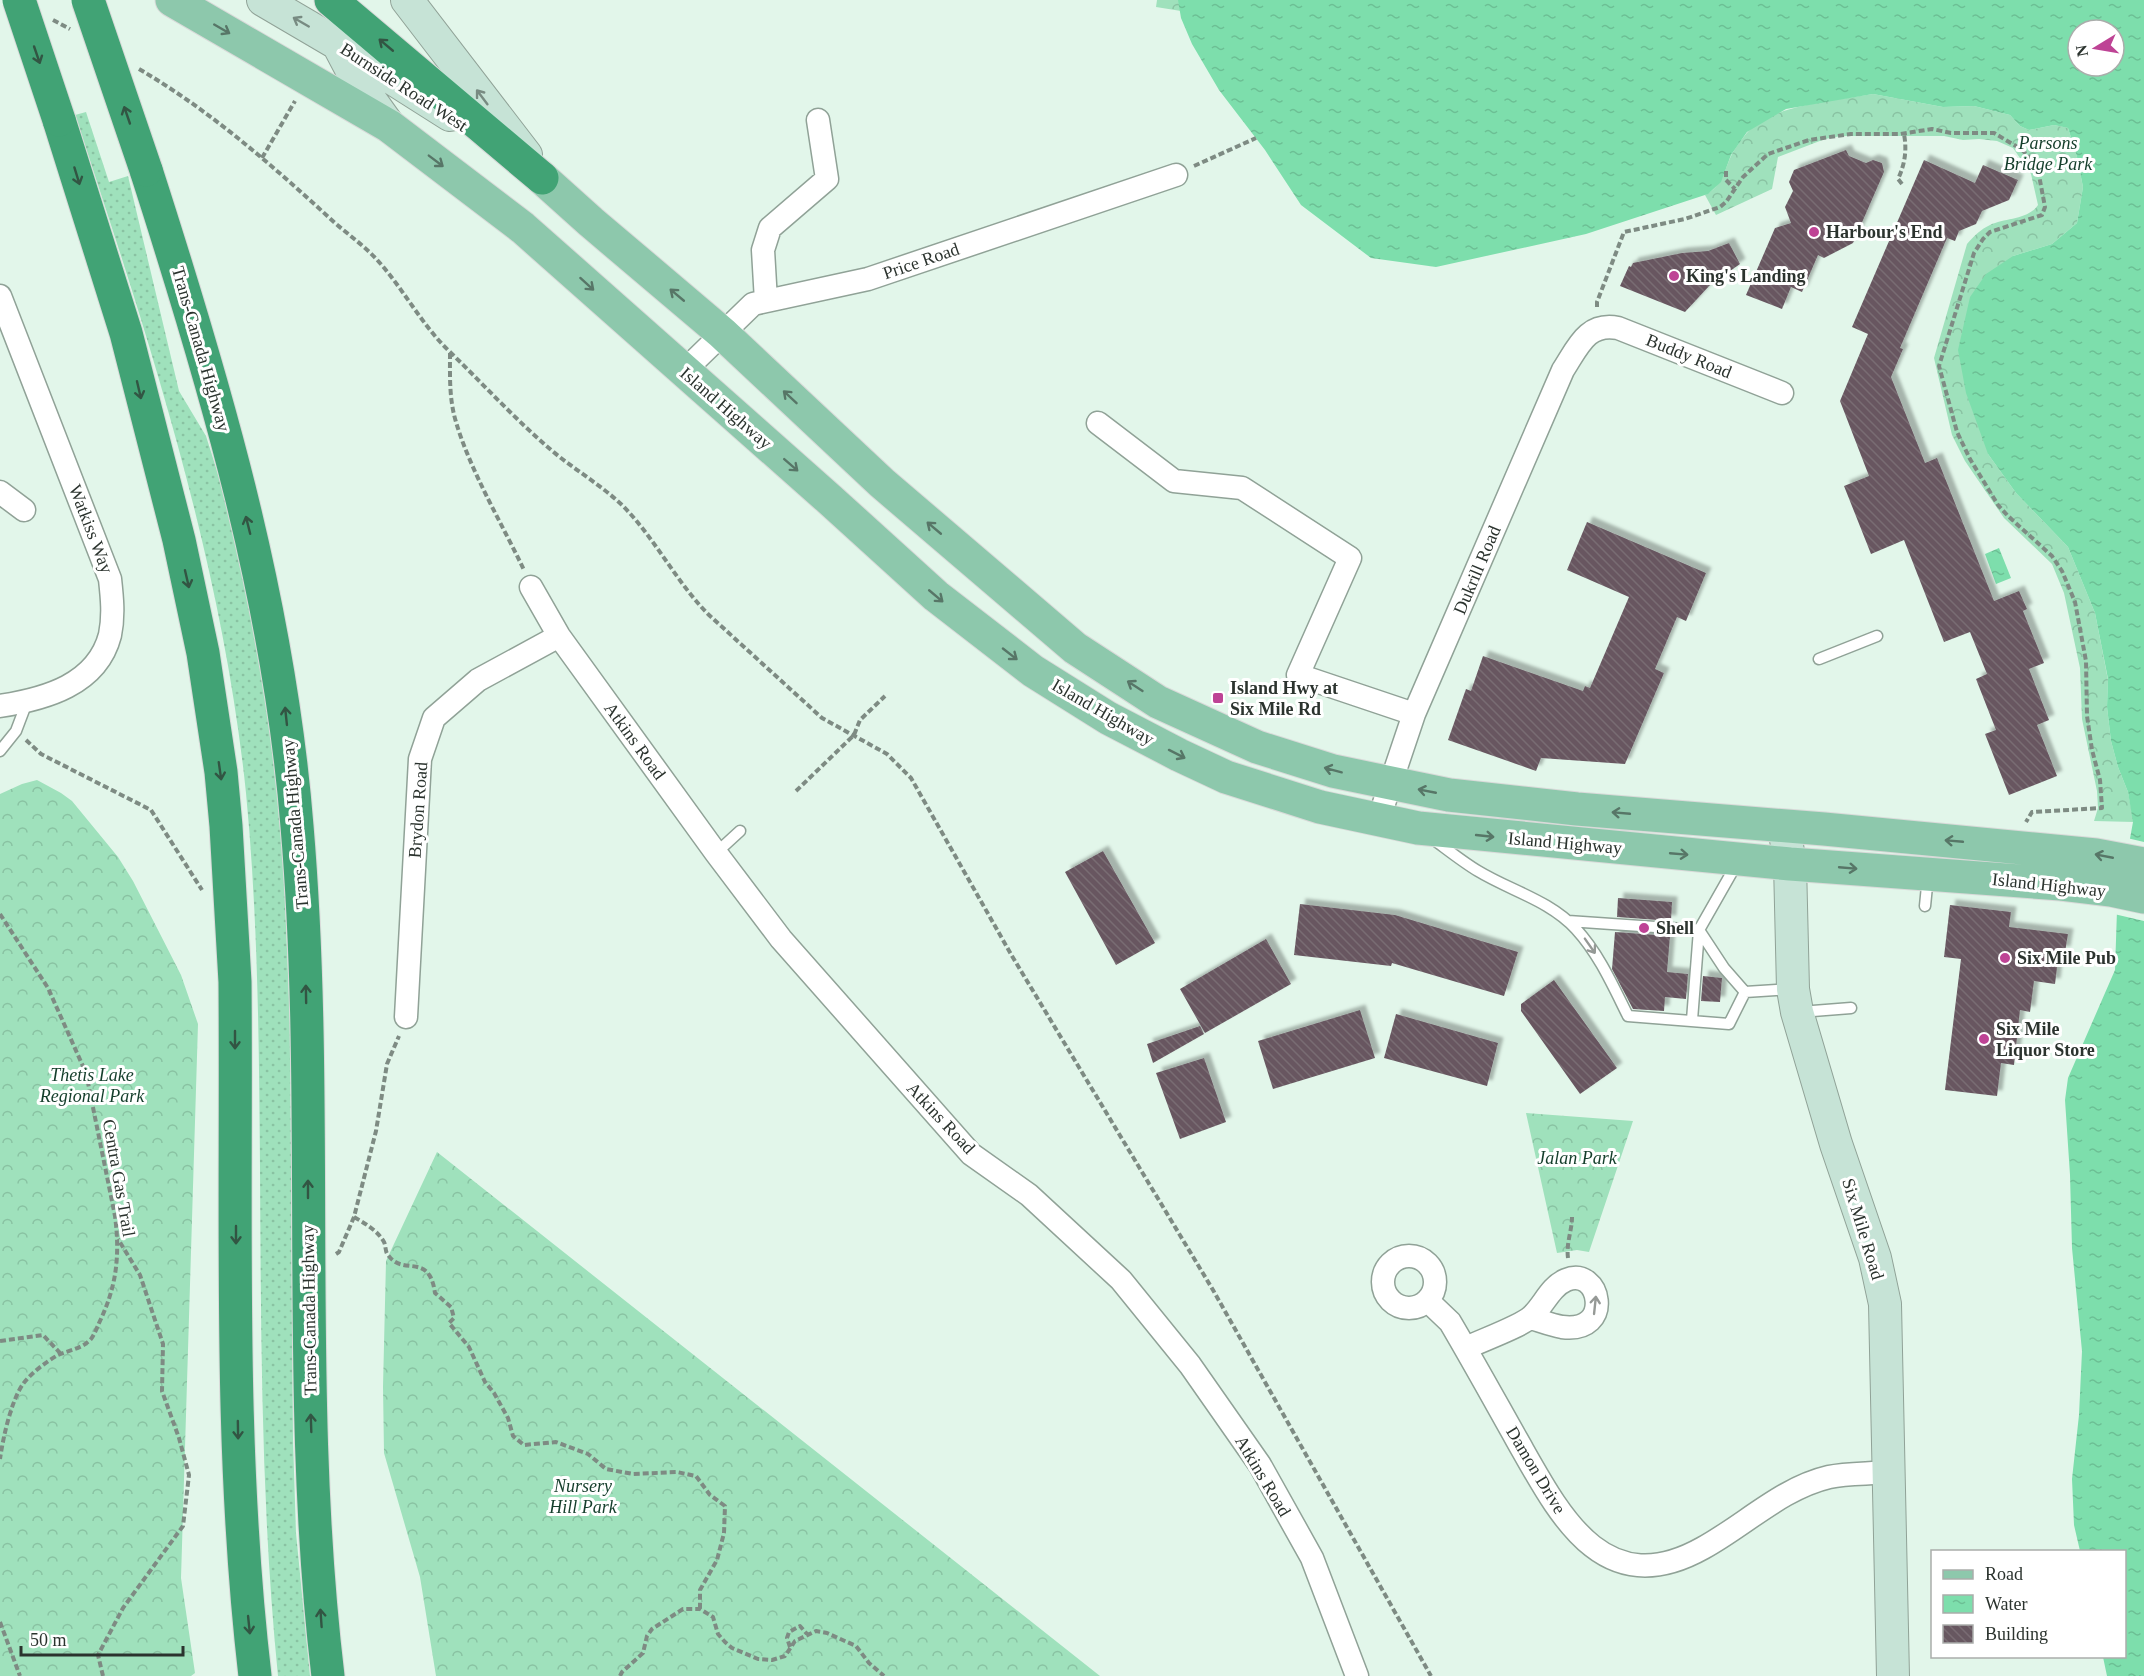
<svg xmlns="http://www.w3.org/2000/svg" width="2144" height="1676" viewBox="0 0 2144 1676" font-family="'Times New Roman',serif">
  <style>
    .grass { fill: url(#grass-dots) }
    .forest { fill: url(#forest-crowns) }
    .water { fill: url(#water-ripples); fill-rule: evenodd }
    .pier { fill: #e2f6ea }
    .building { fill: url(#building-back-hatch); filter: url(#shadow) }
    .lines { fill: none; stroke-linecap: round; stroke-linejoin: round }
    .lane-casing { stroke: #90a297; stroke-width: 13 }
    .street-casing { stroke: #90a297; stroke-width: 25 }
    .secondary-casing { stroke: #90a297; stroke-width: 34 }
    .primary-casing { stroke: #d9dad9; stroke-width: 35 }
    .highway-casing { stroke: #d9dad9; stroke-width: 35 }
    .path { stroke: #7e8b83; stroke-width: 4; stroke-dasharray: 6 3; stroke-linecap: butt }
    .lane { stroke: #fff; stroke-width: 10 }
    .street { stroke: #fff; stroke-width: 22 }
    .secondary { stroke: #c6e3d6; stroke-width: 32 }
    .primary { stroke: #8dc8ac; stroke-width: 33 }
    .highway { stroke: #41a375; stroke-width: 33 }
    .highway-bridge-casing { stroke: #d9dad9; stroke-width: 35; stroke-linecap: butt }
    .highway-bridge { stroke: #41a375; stroke-width: 33 }
    .oneway { stroke: #788b82 }
    .oneway2 { stroke: #577667 }
    .oneway3 { stroke: #325543 }
    .oneway4 { stroke: #959996 }
    .poi-dot { fill: #be4395; stroke: #fff; stroke-width: 2 }
    .labels { text-anchor: middle; stroke-width: 6; stroke-linejoin: round; paint-order: stroke }
    .street-label { font-size: 18px; fill: #2b332e; stroke: #fff }
    .park-label { font-size: 18px; font-style: italic; fill: #143e2b; stroke: #fff }
    .poi-label { font-size: 18px; font-weight: bold; fill: #2b332e; stroke: #fff; text-anchor: start }
  </style>
  <defs>
    <pattern id="grass-dots" width="8" height="8" patternUnits="userSpaceOnUse" patternTransform="scale(1.5)"><rect width="8" height="8" fill="#9fe1bc"/><path d="M2 2h.1M6 6h.1" fill="none" stroke="#89c2a2" stroke-width="1.8" stroke-linecap="round"/></pattern>
    <pattern id="forest-crowns" width="20" height="18" patternUnits="userSpaceOnUse" patternTransform="scale(1.5)"><rect width="20" height="18" fill="#9fe1bc"/><path d="M2 6a3 3 0 1 1 6 0M12 15a3 3 0 1 1 6 0" fill="none" stroke="#89c2a2"/></pattern>
    <pattern id="water-ripples" width="26" height="14" patternUnits="userSpaceOnUse" patternTransform="scale(1.5)"><rect width="26" height="14" fill="#7ddeac"/><path d="M2 4q2-2 4 0t4 0M15 11q2-2 4 0t4 0" fill="none" stroke="#6cbf94"/></pattern>
    <pattern id="building-back-hatch" width="6" height="6" patternUnits="userSpaceOnUse" patternTransform="scale(1.5)"><rect width="6" height="6" fill="#675760"/><path d="M-1 5l2 2M0 0l6 6M5-1l2 2" fill="none" stroke="#796c73"/></pattern>
    <filter id="shadow"><feDropShadow dx="5.5" dy="-5.5" stdDeviation="1.5" flood-color="#0004"/></filter>
  </defs>
  <rect width="100%" height="100%" fill="#e2f6ea"/>
  <!-- grass -->
  <path class="grass" d="M86 112 109 182 128 176 179 391 206 436 223 490 248 597 261 666 273 750 282 828 290 1022 293 1440 296 1533 310 1676H278C261 1507 261 1337 260 1167 259 1042 258 917 246 793 222 560 148 336 75 115Z"/>
  <!-- forest -->
  <path class="forest" d="M1157 0H1180L1181 11 1156 7Z
    M1873 94 1943 107 1974 106 2010 115 2020 126 2029 130 2054 125 2068 128 2077 157 2083 187 2077 223 2052 244 2013 256 1988 454 2016 493 2068 547 2095 613 2108 680 2107 707 2111 741 2118 767 2128 792 2134 822 2094 821 2098 808 2097 791 2082 719 2080 668 2064 593 2052 564 2004 518 1965 461 1952 435 1934 358 1967 244C1974 236 1981 229 1990 225 2005 218 2028 220 2038 205L2031 174 2013 148 1997 141 1979 139 1963 140 1944 136H1841L1825 139 1778 157 1772 189 1716 215 1705 195C1723 186 1724 170 1732 154 1736 147 1741 140 1746 134 1768 105 1838 100 1873 94Z
    M37 780 61 793 72 801 118 857 133 881 181 975 198 1024 181 1578 195 1673 191 1676H0V794L22 784Z
    M1526 1113 1633 1121 1589 1252 1577 1250 1557 1253Z
    M437 1152 1100 1676H436L420 1577 384 1453 383 1387 386 1261Z"/>
  <!-- water -->
  <path class="water" d="M1178 0H2144V1676H2107L2103 1657 2124 1656V1552L2080 1551 2074 1525 2072 1479 2079 1415 2082 1351 2072 1248 2070 1175 2065 1100 2068 1078 2115 970 2117 910 2133 822 2128 792 2118 767 2111 741 2107 707 2108 679 2095 613 2068 547 2016 493 1988 454 1966 393 1958 350 1970 297 1986 274 2013 256 2052 244 2077 223 2083 187 2077 157 2068 128 2054 125 2029 130 2020 126 2010 115 1974 106 1943 107 1873 94 1786 109 1747 132 1731 155 1721 182 1708 194 1586 234 1436 267 1371 258 1301 205 1265 150 1219 90 1192 44 1181 18ZM2078 30H2114V66H2078Z
    M1999 548 2011 578 1996 584 1985 554Z"/>
  <!-- pier -->
  <path class="pier" d="M2127 838 2144 842V921L2114 914Z"/>
  <!-- building -->
  <path class="building" d="M1846 150 1849 156 1866 163 1873 160 1882 163 1884 172 1853 243 1824 258 1818 255 1802 292 1791 287 1782 309 1746 295 1775 228 1791 223 1785 207 1793 191 1789 182 1794 170Z
    M1924 160 1975 183 1983 165 2018 180 2009 200 1982 211 1976 224 1959 231 1955 241 1947 238 1900 348 1903 349 1891 377 1925 463 1937 458 1994 601 2019 591 2027 609 2023 611 2044 663 2029 669 2049 720 2037 725 2057 776 2009 795 1985 734 1996 730 1976 679 1987 674 1970 632 1944 642 1904 540 1871 554 1844 486 1869 476 1840 401 1868 334 1852 327Z
    M1729 243 1740 264 1710 285 1685 312 1620 286 1629 266 1631 267 1633 263 1682 253 1708 251Z
    M1587 522 1706 573 1686 621 1677 617 1655 669 1664 673 1625 764 1541 758 1536 771 1448 740 1466 689 1471 691 1483 656 1583 691 1585 686 1590 688 1629 597 1567 570Z
    M1103 851 1155 943 1116 965 1065 872Z
    M1618 898 1672 902 1671 921 1617 917Z
    M1300 904 1395 915 1518 952 1504 996 1392 963 1391 966 1294 955Z
    M1950 905 2011 912 2009 927 2068 934 2065 952 2059 951 2055 984 2034 981 2030 1012 2020 1010 2014 1065 2001 1063 1997 1096 1945 1090 1961 959 1944 957Z
    M1615 932 1670 936 1667 972 1688 974 1686 999 1665 997 1664 1011 1633 1009 1612 969Z
    M1266 939 1291 984 1205 1033 1180 989Z
    M1703 976 1722 978 1720 1002 1701 1001Z
    M1554 980 1617 1068 1580 1094 1521 1011V1004Z
    M1360 1010 1375 1058 1273 1089 1258 1041Z
    M1396 1014 1498 1043 1487 1086 1384 1058Z
    M1200 1026 1204 1034 1153 1063 1147 1044Z
    M1204 1058 1226 1122 1180 1139 1156 1073Z"/>
  <g class="lines">
    <!-- lane casing -->
    <g class="lane-casing">
      <path id="lane" d="M1819 659 1877 636
        M0 751 16 731 27 702
        M1433 839C1448 850 1463 862 1478 871 1511 891 1549 900 1576 929 1599 954 1613 986 1628 1016L1729 1024 1745 992
        M716 853 740 831
        M1925 906 1928 876
        M1568 921 1699 930 1736 865
        M1699 930 1724 968 1745 992
        M1745 992 1790 989
        M1800 1012 1851 1008
        M1692 1020 1699 930"/>
    </g>
    <!-- street casing -->
    <g class="street-casing">
      <path id="street" d="M0 296 110 579C112 597 114 616 110 635 97 685 45 699 0 706
        M766 301 763 250 770 228 827 179 818 120
        M684 371 753 304 868 279 1176 175
        M1098 423 1174 481 1242 488 1350 558 1298 675 1414 714
        M0 492 24 510
        M531 587 559 636 716 853 781 939 971 1154 1029 1195 1121 1280 1190 1365 1260 1465 1312 1558 1357 1676
        M1378 821 1414 714 1563 370C1578 347 1587 322 1618 328L1782 393
        M406 1017 420 759 434 718 478 680 559 636
        M1383 1282a26 26 0 1 1 52 0a26 26 0 1 1-52 0Z
        M1428 1301 1450 1322C1473 1361 1495 1401 1517 1440 1559 1514 1603 1604 1703 1548 1745 1525 1782 1488 1829 1477 1847 1473 1869 1474 1888 1472
        M1466 1348C1480 1341 1522 1326 1532 1316 1544 1305 1550 1287 1566 1280 1600 1265 1615 1334 1562 1327 1551 1325 1541 1321 1531 1318"/>
    </g>
    <!-- secondary casing -->
    <g class="secondary-casing">
      <path id="secondary" d="M263 0 338 44 450 115
        M407 0 526 155
        M339 46 359 84 389 126
        M1784 827 1790 864 1793 989 1797 1012 1836 1144 1875 1258 1885 1304 1893 1676"/>
    </g>
    <!-- primary casing -->
    <g class="primary-casing">
      <path id="primary" d="M172 0 389 126 523 228 828 498 936 596 1033 671 1108 718 1179 755 1226 777 1320 807 1418 828 1790 864 2061 884 2111 890 2144 897
        M542 178 591 222 722 333 882 483 1075 648 1158 702 1257 747 1333 771 1449 795 1577 809 1824 829 2096 855 2144 864"/>
    </g>
    <!-- highway casing -->
    <g class="highway-casing">
      <path id="highway" d="M331 0 542 178
        M59 120 126 333 179 540 203 653 221 772 226 826 235 982C237 1213 228 1446 255 1676
        M146 170C215 384 279 601 297 826 321 1109 294 1394 328 1676"/>
    </g>
    <!-- path -->
    <path class="path" d="M53 20 70 29
      M139 69C211 111 274 167 335 223 350 236 366 247 379 262 404 290 422 325 449 351 483 384 515 419 550 449 573 469 600 484 622 505 655 538 676 582 709 615L822 718 887 754 911 778 1012 956 1213 1290 1431 1676
      M262 158 295 101
      M1194 166 1256 138
      M1726 171V180L1735 189
      M1902 184 1898 179C1905 164 1907 150 1904 134
      M1597 307V302L1624 232 1685 219 1720 207 1726 202 1743 177 1768 154 1809 140 1851 134H1900L1932 129 1951 133H1994L2021 149 2031 159 2038 170 2045 207 2042 215 1990 232 1983 239 1974 253 1939 366 1957 432 1970 459 1998 505 2008 516 2052 556 2062 571 2075 602 2086 661 2087 716 2092 750 2100 780 2102 808 2032 812 2026 822
      M450 353C450 376 449 399 456 422 470 470 502 524 524 570
      M26 740 41 754 151 810 202 890
      M796 791 854 735 860 720 885 696
      M0 914 48 988 86 1073 115 1216C120 1255 117 1286 99 1323 97 1328 94 1335 91 1339 82 1349 69 1350 58 1355 46 1362 31 1373 23 1384 11 1401 3 1438 0 1459
      M354 1217C366 1224 377 1230 384 1242 386 1246 385 1252 388 1255 403 1277 429 1251 435 1293L451 1307 454 1318 449 1323 469 1347 485 1382 494 1393 508 1418 513 1436 524 1445 556 1442 588 1454 606 1469 633 1474 677 1472 696 1476 710 1495 725 1506 724 1533 717 1560 700 1590V1609
      M336 1254 339 1252 354 1217 376 1131 387 1064 399 1036
      M1568 1258C1566 1243 1572 1231 1572 1217
      M0 1341 43 1335 61 1354
      M0 1622 20 1676
      M790 1647 787 1638 789 1632 800 1626 807 1634
      M103 1676 98 1655 123 1608 183 1526 189 1475 179 1438 162 1391 163 1344 140 1275 118 1239
      M620 1676 622 1672 643 1653 647 1636 652 1629 683 1609H700L713 1617 718 1634 725 1642 732 1648 758 1659 772 1660 785 1656 795 1641 816 1631 827 1633 856 1646 869 1663 884 1676"/>
    <!-- lane -->
    <use href="#lane" class="lane"/>
    <!-- street -->
    <use href="#street" class="street"/>
    <!-- secondary -->
    <use href="#secondary" class="secondary"/>
    <!-- primary -->
    <use href="#primary" class="primary"/>
    <!-- highway -->
    <use href="#highway" class="highway"/>
    <!-- highway-bridge casing -->
    <g class="highway-bridge-casing">
      <path id="highway-bridge" d="M19 0 59 120
        M88 0 146 170"/>
    </g>
    <!-- highway-bridge -->
    <use href="#highway-bridge" class="highway-bridge"/>
  </g>
  <!-- one-way arrows -->
  <defs><path id="oneway-shaft" d="M-6 0H5M1.5-3L5.5 0L1.5 3" fill="none" stroke-width="1.6" stroke-linecap="round" stroke-linejoin="round" transform="scale(1.5)"/></defs>
  <g class="oneway">
    <use href="#oneway-shaft" transform="translate(301 22) rotate(-150)"/>
    <use href="#oneway-shaft" transform="translate(482 97) rotate(-127)"/>
  </g>
  <g class="oneway2">
    <use href="#oneway-shaft" transform="translate(222 29) rotate(30)"/>
    <use href="#oneway-shaft" transform="translate(436 161) rotate(37)"/>
    <use href="#oneway-shaft" transform="translate(587 284) rotate(42)"/>
    <use href="#oneway-shaft" transform="translate(677 295) rotate(-140)"/>
    <use href="#oneway-shaft" transform="translate(790 397) rotate(-137)"/>
    <use href="#oneway-shaft" transform="translate(791 465) rotate(41)"/>
    <use href="#oneway-shaft" transform="translate(934 528) rotate(-140)"/>
    <use href="#oneway-shaft" transform="translate(936 596) rotate(40)"/>
    <use href="#oneway-shaft" transform="translate(1010 654) rotate(38)"/>
    <use href="#oneway-shaft" transform="translate(1135 686) rotate(-147)"/>
    <use href="#oneway-shaft" transform="translate(1177 754) rotate(27)"/>
    <use href="#oneway-shaft" transform="translate(1333 770) rotate(-165)"/>
    <use href="#oneway-shaft" transform="translate(1427 791) rotate(-169)"/>
    <use href="#oneway-shaft" transform="translate(1621 813) rotate(-175)"/>
    <use href="#oneway-shaft" transform="translate(1485 836) rotate(6)"/>
    <use href="#oneway-shaft" transform="translate(1954 841) rotate(-175)"/>
    <use href="#oneway-shaft" transform="translate(1679 854) rotate(5)"/>
    <use href="#oneway-shaft" transform="translate(2104 856) rotate(-169)"/>
    <use href="#oneway-shaft" transform="translate(1848 868) rotate(5)"/>
  </g>
  <g class="oneway3">
    <use href="#oneway-shaft" transform="translate(386 45) rotate(-140)"/>
    <use href="#oneway-shaft" transform="translate(37 55) rotate(71)"/>
    <use href="#oneway-shaft" transform="translate(127 115) rotate(-109)"/>
    <use href="#oneway-shaft" transform="translate(77 176) rotate(73)"/>
    <use href="#oneway-shaft" transform="translate(139 390) rotate(77)"/>
    <use href="#oneway-shaft" transform="translate(248 525) rotate(-104)"/>
    <use href="#oneway-shaft" transform="translate(187 579) rotate(77)"/>
    <use href="#oneway-shaft" transform="translate(286 716) rotate(-96)"/>
    <use href="#oneway-shaft" transform="translate(220 771) rotate(82)"/>
    <use href="#oneway-shaft" transform="translate(306 994) rotate(-91)"/>
    <use href="#oneway-shaft" transform="translate(235 1040) rotate(90)"/>
    <use href="#oneway-shaft" transform="translate(308 1189) rotate(-90)"/>
    <use href="#oneway-shaft" transform="translate(236 1235) rotate(90)"/>
    <use href="#oneway-shaft" transform="translate(311 1423) rotate(-92)"/>
    <use href="#oneway-shaft" transform="translate(238 1430) rotate(89)"/>
    <use href="#oneway-shaft" transform="translate(321 1618) rotate(-94)"/>
    <use href="#oneway-shaft" transform="translate(249 1625) rotate(84)"/>
  </g>
  <g class="oneway4">
    <use href="#oneway-shaft" transform="translate(1590 946) rotate(55)"/>
    <use href="#oneway-shaft" transform="translate(1595 1305) rotate(-84)"/>
  </g>
  <!-- markers -->
  <g class="poi-dot">
    <circle cx="1814" cy="232" r="6"/>
    <circle cx="1674" cy="276" r="6"/>
    <rect x="1212" y="692" width="12" height="12" rx="3"/>
    <circle cx="1644" cy="928" r="6"/>
    <circle cx="2005" cy="958" r="6"/>
    <circle cx="1984" cy="1039" r="6"/>
  </g>
  <g class="labels">
    <!-- street labels -->
    <g class="street-label">
      <text transform="translate(404 87) rotate(33)" y="6">Burnside Road West</text>
      <text transform="translate(921 261) rotate(-19)" y="6">Price Road</text>
      <text transform="translate(201 349) rotate(74)" y="6">Trans-Canada Highway</text>
      <text transform="translate(1689 356) rotate(22)" y="6">Buddy Road</text>
      <text transform="translate(726 408) rotate(41)" y="6">Island Highway</text>
      <text transform="translate(91 529) rotate(69)" y="6">Watkiss Way</text>
      <text transform="translate(1477 570) rotate(-67)" y="6">Dukrill Road</text>
      <text transform="translate(1103 712) rotate(30)" y="6">Island Highway</text>
      <text transform="translate(635 741) rotate(54)" y="6">Atkins Road</text>
      <text transform="translate(418 810) rotate(-86)" y="6">Brydon Road</text>
      <text transform="translate(295 824) rotate(-95)" y="6">Trans-Canada Highway</text>
      <text transform="translate(1565 843) rotate(5)" y="6">Island Highway</text>
      <text transform="translate(2049 885) rotate(6)" y="6">Island Highway</text>
      <text transform="translate(941 1118) rotate(47)" y="6">Atkins Road</text>
      <text transform="translate(119 1178) rotate(80)" y="6">Centra Gas Trail</text>
      <text transform="translate(1863 1229) rotate(73)" y="6">Six Mile Road</text>
      <text transform="translate(309 1310) rotate(-91)" y="6">Trans-Canada Highway</text>
      <text transform="translate(1536 1470) rotate(59)" y="6">Damon Drive</text>
      <text transform="translate(1263 1476) rotate(59)" y="6">Atkins Road</text>
    </g>
    <!-- park labels -->
    <g class="park-label">
      <text x="2048" y="149">Parsons<tspan x="2048" dy="21">Bridge Park</tspan></text>
      <text x="92" y="1081">Thetis Lake<tspan x="92" dy="21">Regional Park</tspan></text>
      <text x="1577" y="1164">Jalan Park</text>
      <text x="583" y="1492">Nursery<tspan x="583" dy="21">Hill Park</tspan></text>
    </g>
    <!-- poi labels -->
    <g class="poi-label">
      <text x="1826" y="238">Harbour's End</text>
      <text x="1686" y="282">King's Landing</text>
      <text x="1230" y="694">Island Hwy at<tspan x="1230" dy="21">Six Mile Rd</tspan></text>
      <text x="1656" y="934">Shell</text>
      <text x="2017" y="964">Six Mile Pub</text>
      <text x="1996" y="1035">Six Mile<tspan x="1996" dy="21">Liquor Store</tspan></text>
    </g>
  </g>
  <!-- legend -->
  <rect x="1931" y="1550" width="195" height="108" fill="#ffffff" stroke="#aaadab" stroke-width="1.5"/>
  <rect x="1943" y="1570" width="30" height="9" fill="#8dc8ac" stroke="#aaadab" stroke-width="1.5"/>
  <text x="1985" y="1580" font-size="18" fill="#2b332e">Road</text>
  <rect x="1943" y="1595" width="30" height="18" fill="url(#water-ripples)" stroke="#aaadab" stroke-width="1.5"/>
  <text x="1985" y="1610" font-size="18" fill="#2b332e">Water</text>
  <rect x="1943" y="1625" width="30" height="18" fill="url(#building-back-hatch)" stroke="#aaadab" stroke-width="1.5"/>
  <text x="1985" y="1640" font-size="18" fill="#2b332e">Building</text>
  <!-- north arrow -->
  <g transform="translate(2096 48) rotate(259)"><circle r="28" fill="#ffffff" stroke="#aaadab" stroke-width="1.5"/>
  <path d="M0-4.5L10 22L0 15L-10 22Z" fill="#be4395"/>
  <text y="-9" font-size="16" font-weight="bold" text-anchor="middle" fill="#2b332e">N</text>
  </g>
  <!-- scale -->
  <path d="M21 1646v9h162v-9" fill="none" stroke="#2b332e" stroke-width="3"/>
  <text x="30" y="1646" font-size="18" fill="#2b332e" stroke="#ffffff" stroke-width="4.5" paint-order="stroke">50 m</text>
</svg>
